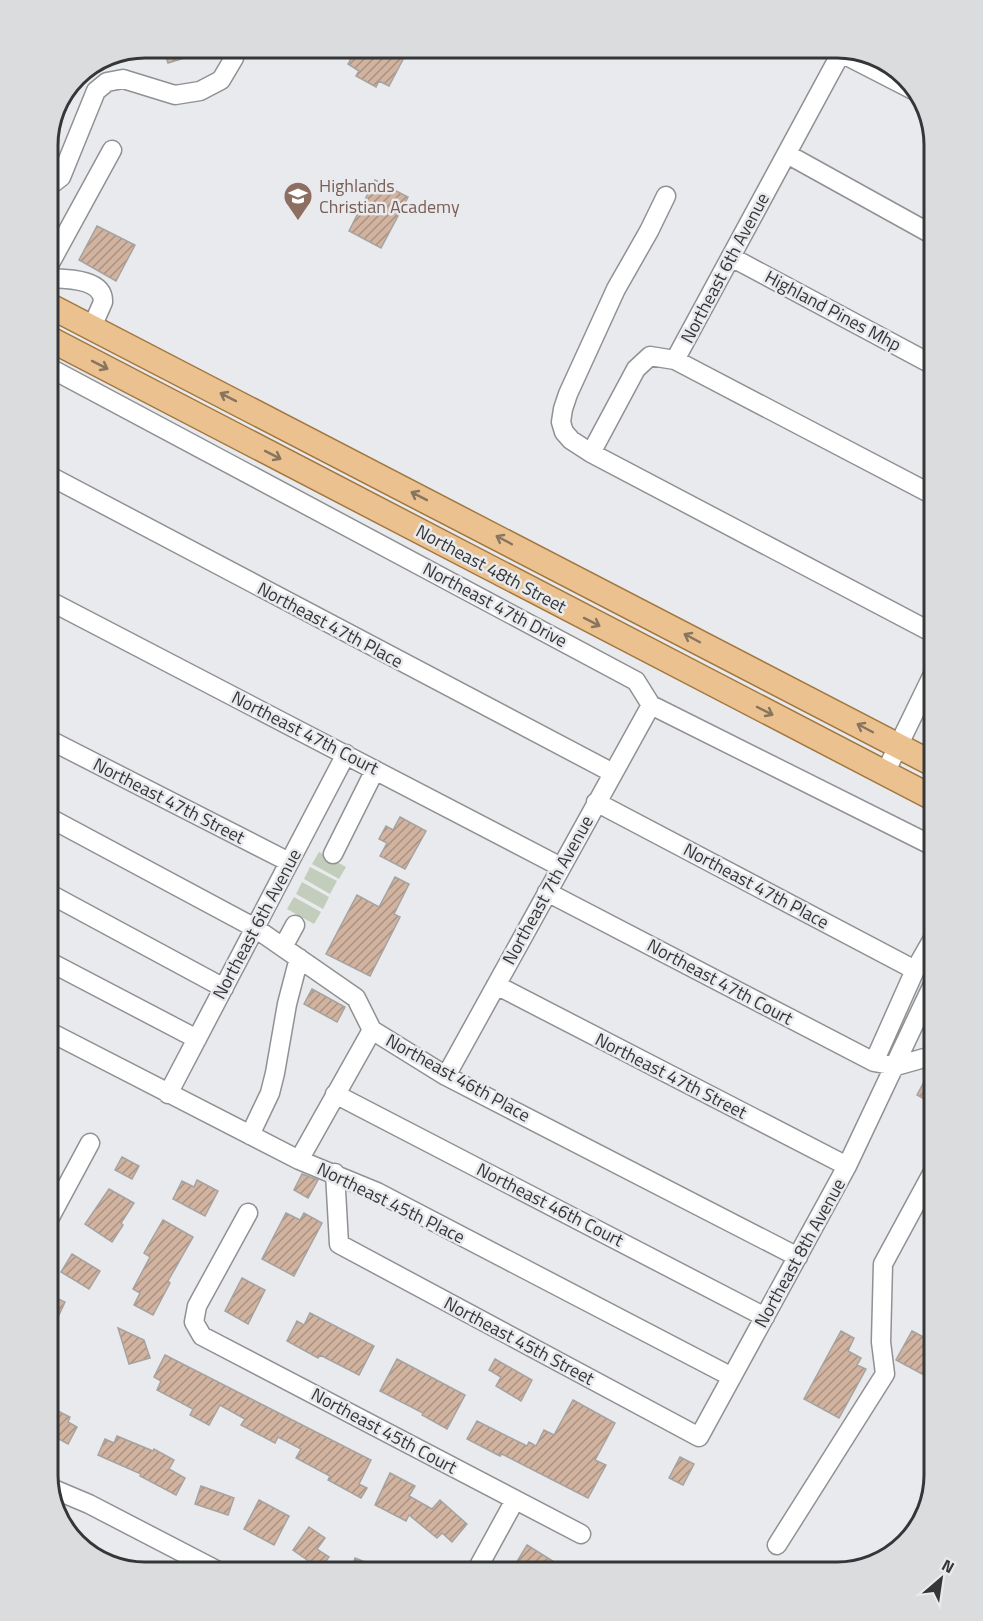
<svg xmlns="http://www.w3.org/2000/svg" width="983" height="1621" viewBox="0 0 983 1621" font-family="'Titillium Web',sans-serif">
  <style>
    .pitch { fill: #c3cdbb }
    .building { fill: url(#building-hatch); stroke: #a5a3a1; stroke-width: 1.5 }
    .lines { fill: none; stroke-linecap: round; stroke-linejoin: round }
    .minor-casing { stroke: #909193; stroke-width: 21 }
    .major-casing { stroke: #a2773f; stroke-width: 27 }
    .minor { stroke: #fff; stroke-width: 18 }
    .major { stroke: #ebc28f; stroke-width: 24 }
    .oneway { stroke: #87755f }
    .labels { text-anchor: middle; stroke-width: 5; stroke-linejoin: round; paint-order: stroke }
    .education-label { font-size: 18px; fill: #785e54; stroke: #e9eaed; text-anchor: start }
    .street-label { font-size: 18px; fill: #353637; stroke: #e9eaed }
    .rim { fill: none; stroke: #353637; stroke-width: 3 }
  </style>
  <defs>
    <pattern id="building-hatch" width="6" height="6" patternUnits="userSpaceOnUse" patternTransform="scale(1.5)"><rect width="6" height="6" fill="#d1b39f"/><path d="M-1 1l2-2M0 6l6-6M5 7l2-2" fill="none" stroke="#aa9282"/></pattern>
  </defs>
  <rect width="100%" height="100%" fill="#e9eaed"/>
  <!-- pitch -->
  <path class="pitch" d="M319 852 346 867 339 879 312 864Z
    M310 867 337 881 330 894 304 879Z
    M302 882 329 897 323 909 296 894Z
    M294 897 321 912 314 924 287 909Z"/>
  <!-- building -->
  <path class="building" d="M163 48H206L207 51 168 63Z
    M357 48H409L389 86 379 81 376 87 356 76 359 71 348 64Z
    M375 180 408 197 381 248 349 231Z
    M97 226 135 245 116 281 79 260Z
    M400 817 426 831 405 869 380 856 387 843 379 839 386 826 393 830Z
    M395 877 409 884 394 914 400 917 370 976 326 954 357 895 379 907Z
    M312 989 345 1007 337 1022 304 1004Z
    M932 1067H935V1105L917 1095Z
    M122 1157 139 1166 132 1179 115 1170Z
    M302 1174 318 1180 308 1198 294 1190Z
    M197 1180 218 1191 205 1216 173 1199 182 1181 194 1187Z
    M109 1189 134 1203 121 1223 123 1225 112 1242 85 1224Z
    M286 1213 300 1220 304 1213 322 1223 294 1276 262 1259Z
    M163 1220 193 1237 168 1281 170 1283 153 1315 134 1305 140 1293 133 1289 150 1257 144 1253Z
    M72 1254 100 1271 89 1289 61 1272Z
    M242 1278 265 1290 248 1324 225 1311Z
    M48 1294 65 1302 48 1338Z
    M310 1313 374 1346 359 1375 320 1355 318 1358 287 1341 297 1321 304 1325Z
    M118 1328 144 1340 150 1358 129 1364Z
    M841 1331 854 1338 848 1351 861 1358 857 1365 866 1369 839 1418 804 1399Z
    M912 1331 935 1343V1381L896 1360Z
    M165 1355 371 1460 359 1484 367 1488 361 1498 328 1480 330 1476 296 1458 301 1449 278 1437 275 1443 241 1425 245 1419 220 1405 209 1425 190 1415 193 1409 157 1390 161 1381 154 1377Z
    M397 1359 465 1395 447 1429 422 1415 423 1413 380 1391Z
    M495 1359 532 1380 521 1401 496 1386 501 1377 489 1370Z
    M573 1400 615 1423 595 1460 606 1465 588 1498 502 1454 500 1456 467 1439 477 1421 527 1446 529 1442 536 1446 544 1430 554 1435Z
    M48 1406 70 1417 68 1422 77 1427 68 1444 48 1433Z
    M117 1436 153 1451 154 1449 174 1460 169 1469 185 1478 176 1495 140 1476 141 1474 98 1455 105 1439 114 1443Z
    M680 1457 694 1464 683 1485 669 1478Z
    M390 1473 415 1486 409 1496 432 1509 440 1500 467 1524 452 1542 442 1533 437 1538 409 1515 406 1521 375 1505Z
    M201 1486 234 1498 228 1515 195 1504Z
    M259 1500 289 1516 274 1545 244 1529Z
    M309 1527 325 1538 317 1549 329 1557 320 1569 293 1550Z
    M527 1545 572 1573H510Z
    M355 1558 390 1572 389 1573H350Z"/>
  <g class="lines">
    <!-- minor casing -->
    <g class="minor-casing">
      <path id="minor" d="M787 154 935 236
        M48 187 61 177 96 91 107 82 123 79 175 95 200 91 221 80 234 58 235 48
        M666 196 649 231 616 289 568 394 563 409 561 422 564 432 571 440 591 453 935 634
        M731 257 935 366
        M48 267 112 150
        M48 278C65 279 104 278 103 302L92 327
        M675 360 935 496
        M48 367 636 681 651 705 935 847
        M591 453 636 369 650 356 675 360 841 53 915 91
        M48 475 613 773
        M48 600 561 867
        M48 739 289 862
        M885 773 935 670
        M596 802 915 970
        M48 817 255 928 356 998 372 1030 446 1076 798 1257
        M333 854 375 770
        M547 892 874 1062 896 1066 935 1055
        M48 893 224 988
        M283 947 295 925
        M48 961 197 1039
        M496 985 847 1166
        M48 1031 299 1160 377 1192 732 1377
        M874 1062 915 970 935 935
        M446 1076 651 705
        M168 1094 346 754
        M335 1094 765 1317
        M250 1135 270 1093 275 1073 287 1004 299 958
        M299 1160 372 1030
        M335 1173 339 1244 699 1437 847 1166 935 980
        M248 1213 197 1306 194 1322 202 1336 581 1534
        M48 1221 90 1143
        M51 1488 89 1504 222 1573
        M777 1545 885 1374 881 1342 883 1264 935 1168
        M475 1573 515 1500"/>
    </g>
    <!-- major casing -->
    <g class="major-casing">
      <path id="major" d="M48 305 935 765
        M48 338 935 799"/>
    </g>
    <!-- minor -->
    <use href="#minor" class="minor"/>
    <!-- major -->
    <use href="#major" class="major"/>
  </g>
  <!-- one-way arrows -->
  <defs><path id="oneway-shaft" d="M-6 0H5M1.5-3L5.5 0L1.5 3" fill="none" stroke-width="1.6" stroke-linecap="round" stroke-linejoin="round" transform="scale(1.5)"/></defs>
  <g class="oneway">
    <use href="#oneway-shaft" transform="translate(100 365) rotate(27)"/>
    <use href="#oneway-shaft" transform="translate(228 397) rotate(-153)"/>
    <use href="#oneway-shaft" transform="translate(273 455) rotate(27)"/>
    <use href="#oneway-shaft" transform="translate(419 496) rotate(-153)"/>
    <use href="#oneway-shaft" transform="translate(504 540) rotate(-152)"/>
    <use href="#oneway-shaft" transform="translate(592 622) rotate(27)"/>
    <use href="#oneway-shaft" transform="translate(692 638) rotate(-152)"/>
    <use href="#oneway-shaft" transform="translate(765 711) rotate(27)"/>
    <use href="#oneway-shaft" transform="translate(865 728) rotate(-152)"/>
  </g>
  <!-- icons -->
  <defs>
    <g id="school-pin" transform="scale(1.5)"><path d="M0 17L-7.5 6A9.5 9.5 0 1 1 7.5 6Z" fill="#8d6e63" stroke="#e9eaed"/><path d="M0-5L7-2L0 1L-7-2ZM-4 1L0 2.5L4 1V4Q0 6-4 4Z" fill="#fff"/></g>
  </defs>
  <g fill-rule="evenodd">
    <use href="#school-pin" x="298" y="196"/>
  </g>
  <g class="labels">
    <!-- education labels -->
    <g class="education-label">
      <text x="319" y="192">Highlands<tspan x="319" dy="21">Christian Academy</tspan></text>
    </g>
    <!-- street labels -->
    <g class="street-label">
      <text transform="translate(725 268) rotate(-62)" y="6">Northeast 6th Avenue</text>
      <text transform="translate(833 311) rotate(28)" y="6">Highland Pines Mhp</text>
      <text transform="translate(491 569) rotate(28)" y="6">Northeast 48th Street</text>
      <text transform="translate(495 605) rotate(28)" y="6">Northeast 47th Drive</text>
      <text transform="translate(330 625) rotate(28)" y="6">Northeast 47th Place</text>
      <text transform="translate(305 733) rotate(27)" y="6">Northeast 47th Court</text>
      <text transform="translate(169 801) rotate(27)" y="6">Northeast 47th Street</text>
      <text transform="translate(756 886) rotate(28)" y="6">Northeast 47th Place</text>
      <text transform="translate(548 890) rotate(-61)" y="6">Northeast 7th Avenue</text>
      <text transform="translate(257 924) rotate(-62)" y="6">Northeast 6th Avenue</text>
      <text transform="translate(720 982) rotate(28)" y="6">Northeast 47th Court</text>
      <text transform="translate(671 1076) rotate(27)" y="6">Northeast 47th Street</text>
      <text transform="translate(458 1078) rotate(29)" y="6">Northeast 46th Place</text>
      <text transform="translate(391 1203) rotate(26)" y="6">Northeast 45th Place</text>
      <text transform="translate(550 1205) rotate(27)" y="6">Northeast 46th Court</text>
      <text transform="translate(800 1253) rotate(-61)" y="6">Northeast 8th Avenue</text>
      <text transform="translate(519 1341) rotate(28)" y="6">Northeast 45th Street</text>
      <text transform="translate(384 1431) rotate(28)" y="6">Northeast 45th Court</text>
    </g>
  </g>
  <!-- crop -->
  <path d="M0 0H983V1621H0ZM145 58H837A87 87 0 0 1 924 145V1475A87 87 0 0 1 837 1562H145A87 87 0 0 1 58 1475V145A87 87 0 0 1 145 58Z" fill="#dbdcde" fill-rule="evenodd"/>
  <path class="rim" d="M145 58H837A87 87 0 0 1 924 145V1475A87 87 0 0 1 837 1562H145A87 87 0 0 1 58 1475V145A87 87 0 0 1 145 58Z"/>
  <!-- north arrow -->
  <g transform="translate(941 1579) rotate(29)" stroke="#e9eaed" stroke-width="4.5" paint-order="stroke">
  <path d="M0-4.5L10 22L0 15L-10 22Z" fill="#353637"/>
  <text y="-9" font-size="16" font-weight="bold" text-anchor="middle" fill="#353637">N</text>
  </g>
</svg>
